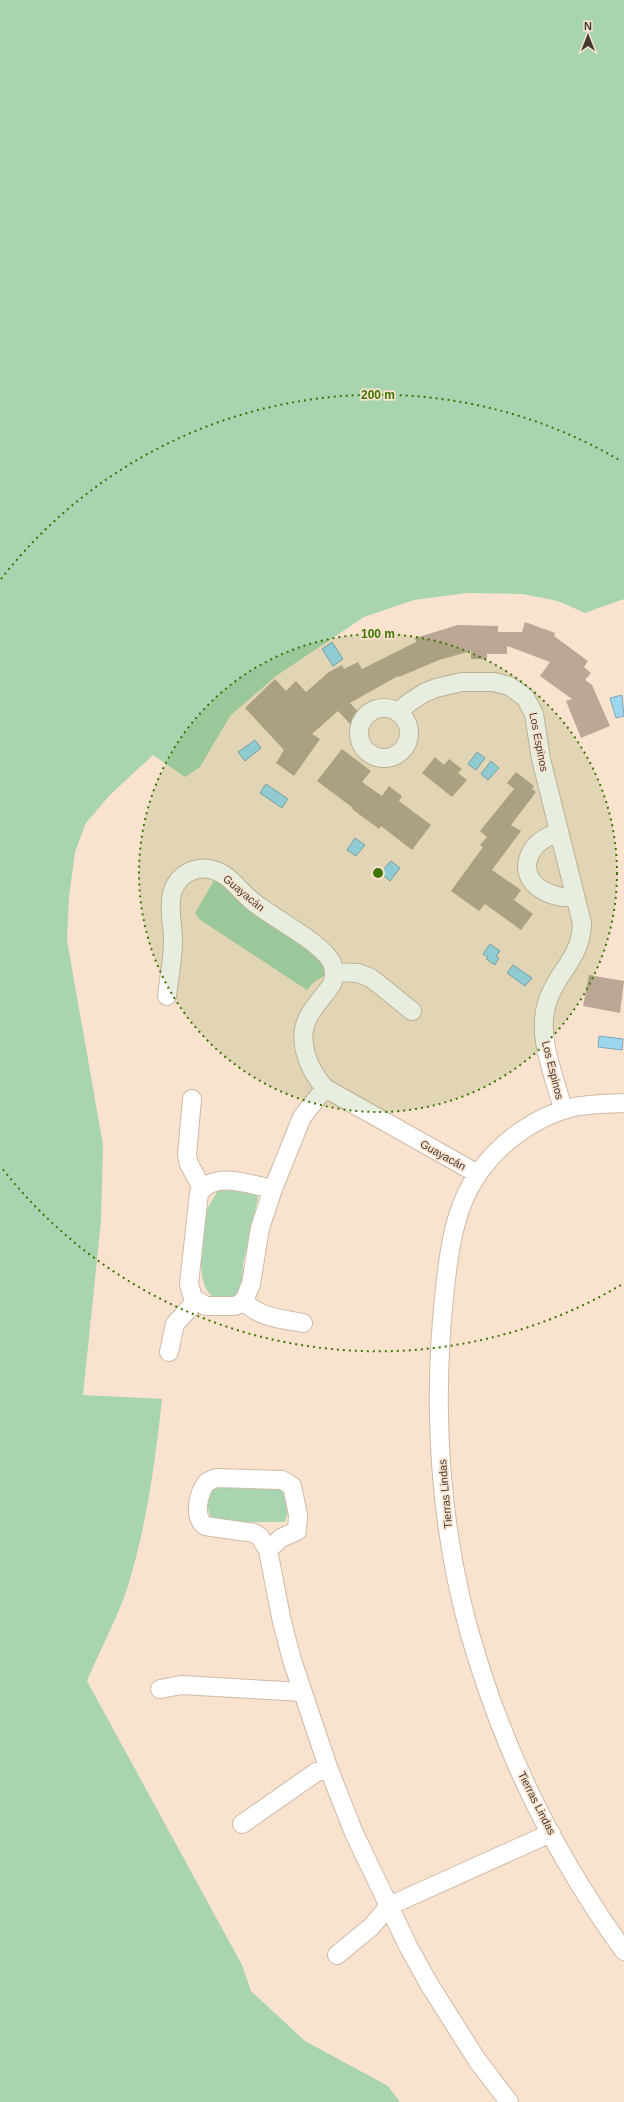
<svg xmlns="http://www.w3.org/2000/svg" width="624" height="2102" viewBox="0 0 624 2102" font-family="Arial,sans-serif">
  <style>
    .green { fill: #a9d4b0 }
    .water { fill: #9cd6ef; stroke: #81a7b6 }
    .building { fill: #bba794 }
    .lines { fill: none; stroke-linecap: round; stroke-linejoin: round }
    .minor-casing { stroke: #cebaa7; stroke-width: 20 }
    .minor { stroke: #fff; stroke-width: 18 }
    .ring { fill: none; stroke: #3d7503; stroke-width: 2; stroke-dasharray: 2 4 }
    .labels { text-anchor: middle; stroke-width: 3.5; stroke-linejoin: round; paint-order: stroke }
    .street-label { font-size: 11px; fill: #423a32; stroke: #f9e3cf }
    .centre { fill: #3d7503; stroke: #f9e3cf; stroke-width: 2 }
    .ring-label { font-size: 12px; text-anchor: middle; font-weight: bold; fill: #3d7503; stroke: #f9e3cf; stroke-width: 3.5; stroke-linejoin: round; paint-order: stroke }
  </style>
  <rect width="100%" height="100%" fill="#f9e3cf"/>
  <!-- green -->
  <path class="green" d="M0 0H624V599L585 613 558 601 522 594 467 593 414 600 364 617 276 676 230 716 200 767 185 777 153 755 109 796 86 823 75 852 69 897 67 940 103 1145 101 1221 83 1395 162 1399C155 1464 146 1530 126 1592 115 1623 99 1652 87 1681L242 1965 251 1991 305 2041 388 2086 400 2102H0Z
    M215 879 321 960 325 975 314 982 307 990 199 919 195 913Z
    M219 1188 256 1192 258 1198 243 1264 242 1288 239 1295C201 1313 200 1272 201 1245 201 1238 200 1230 202 1224 204 1212 214 1198 219 1188Z
    M212 1487H285L291 1502 285 1522H212L207 1505Z"/>
  <!-- water -->
  <path class="water" d="M332 642 343 659 333 666 322 649Z
    M622 695 624 716 616 718 610 698Z
    M255 740 261 748 245 761 238 752Z
    M477 752 485 758 476 770 468 764Z
    M491 761 499 768 488 780 481 774Z
    M266 784 288 799 282 808 260 793Z
    M355 838 365 845 356 856 347 850Z
    M391 861 400 868 390 881 380 873Z
    M490 944 500 951 496 956 499 958 495 965 486 959 488 957 483 954Z
    M513 965 532 978 525 986 507 973Z
    M599 1036 623 1039 622 1050 598 1047Z"/>
  <!-- building -->
  <path class="building" d="M525 622 555 633 554 636 588 661 584 667 591 673 585 680 592 685 610 726 581 738 566 701 572 699 540 676 550 662 507 646V654H487V659H471V651L439 660 399 677 398 676 350 703 362 716 351 725 338 711 312 734 320 739 294 776 276 763 284 750 245 708 275 679 286 691 296 681 306 692 329 672 342 665 344 669 358 662 362 669 416 642 415 638 458 625 498 626V632H522Z
    M342 749 371 771 362 782 382 796 389 786 402 796 399 801 431 825 412 850 381 826 379 829 352 809 353 808 317 781Z
    M435 757 444 765 449 759 462 769 458 773 467 780 452 797 422 773Z
    M516 772 534 786 532 789 536 792 511 825 521 831 492 870 521 890 514 900 533 914 521 930 485 904 479 911 451 891 483 847 480 845 487 837 480 831 514 789 507 783Z
    M589 975 624 981 620 1013 583 1006Z"/>
  <g class="lines">
    <!-- minor casing -->
    <g class="minor-casing">
      <path id="minor" d="M359 733a25 25 0 1 1 50 0a25 25 0 1 1-50 0Z
        M399 713 407 704 424 693 436 688 462 682H494L509 686 525 697 534 714 541 759 582 923C581 959 558 970 548 1000 535 1035 555 1076 563 1110
        M559 831C550 836 539 840 533 849 513 880 548 900 575 897
        M334 972 358 973 371 978 412 1011
        M167 996C169 978 173 959 173 941 173 919 163 891 184 875 193 869 203 867 213 870 229 874 239 890 251 900 272 918 318 940 331 961 335 969 335 976 332 984 325 995 316 1004 310 1014 295 1038 308 1069 325 1088L478 1174
        M192 1099 187 1155 189 1164 202 1188
        M624 1103C607 1104 591 1104 574 1107 536 1116 500 1142 478 1174 455 1206 449 1250 445 1288 431 1414 440 1546 480 1667 512 1768 562 1865 624 1951
        M273 1189C250 1185 215 1170 199 1193L189 1284 193 1298 206 1306H235L244 1301 251 1284 260 1228 273 1189 302 1117 325 1088
        M244 1301C259 1318 282 1319 303 1323
        M169 1352 175 1324 196 1301
        M268 1550 281 1538 297 1531 298 1515 292 1486 282 1480 216 1478 207 1482C198 1493 193 1517 205 1526L254 1533 260 1537 268 1550 282 1622 292 1660 328 1767 354 1833 408 1946 429 1984 477 2060 509 2102
        M160 1689 181 1685 302 1692
        M242 1824 315 1773 328 1767
        M337 1955 371 1927 389 1906 551 1833"/>
    </g>
    <!-- minor -->
    <use href="#minor" class="minor"/>
  </g>
  <!-- distance rings -->
  <circle cx="378" cy="873" r="239" fill="#3d7503" fill-opacity=".12"/>
  <g class="ring">
    <circle cx="378" cy="873" r="239"/>
    <path d="M621 1285A478 478 0 0 1 1 1167M1 579A478 478 0 0 1 621 461"/>
  </g>
  <g class="labels">
    <!-- street labels -->
    <g class="street-label">
      <text transform="translate(539 742) rotate(79)" y="4">Los Espinos</text>
      <text transform="translate(244 893) rotate(40)" y="4">Guayacán</text>
      <text transform="translate(553 1070) rotate(76)" y="4">Los Espinos</text>
      <text transform="translate(443 1155) rotate(29)" y="4">Guayacán</text>
      <text transform="translate(445 1494) rotate(-95)" y="4">Tierras Lindas</text>
      <text transform="translate(537 1803) rotate(63)" y="4">Tierras Lindas</text>
    </g>
  </g>
  <circle cx="378" cy="873" r="6" class="centre"/>
  <g class="ring-label">
    <text x="378" y="399">200 m</text>
    <text x="378" y="638">100 m</text>
  </g>
  <!-- north arrow -->
  <g transform="translate(588 36)" stroke="#f9e3cf" stroke-width="3" paint-order="stroke">
  <path d="M0-3L7 15L0 10L-7 15Z" fill="#423a32"/>
  <text y="-6" font-size="11" font-weight="bold" text-anchor="middle" fill="#423a32">N</text>
  </g>
</svg>
